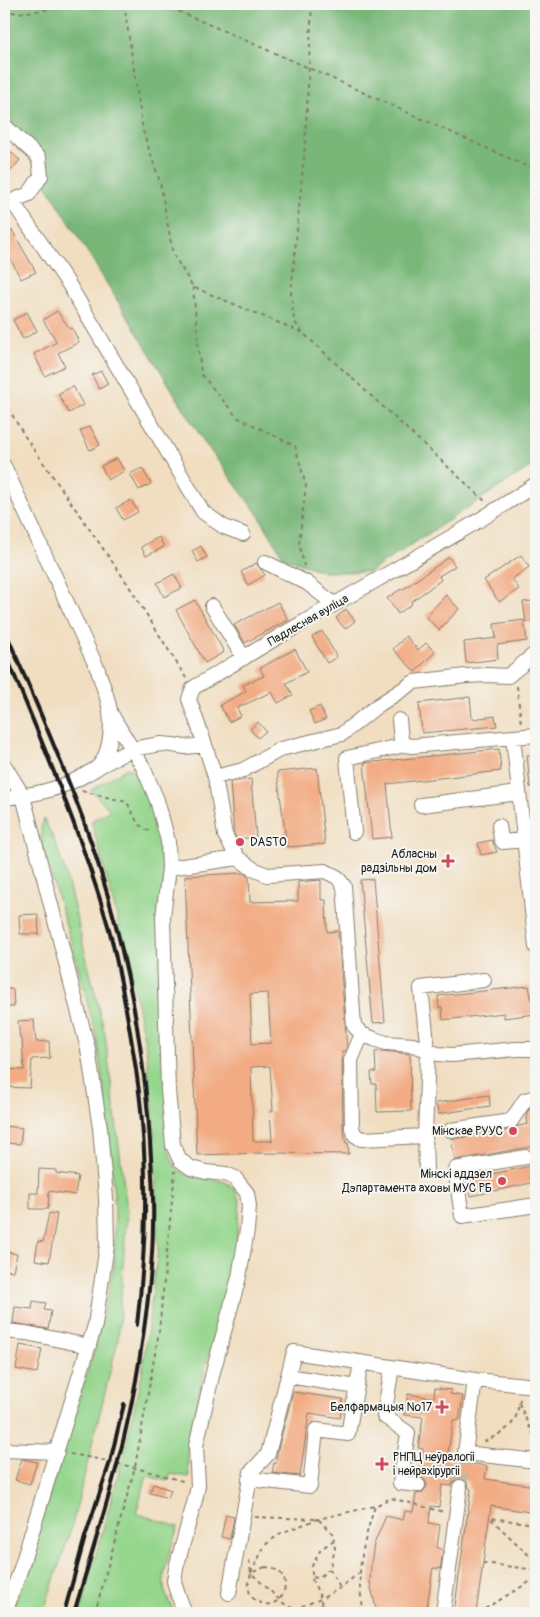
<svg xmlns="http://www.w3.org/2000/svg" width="540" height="1617" viewBox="0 0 540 1617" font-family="Pangolin,sans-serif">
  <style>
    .green { fill: #95d68d; stroke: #587954 }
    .forest { fill: #78b778; stroke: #4a6a4a }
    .building { fill: #f2ab83; fill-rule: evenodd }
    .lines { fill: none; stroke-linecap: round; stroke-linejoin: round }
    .minor-tunnel { stroke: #c6b7a0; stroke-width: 14; stroke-dasharray: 14 7; stroke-linecap: butt }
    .minor-casing { stroke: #867d6e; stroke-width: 16 }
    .path { stroke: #867d6e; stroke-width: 2; stroke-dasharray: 4 4; stroke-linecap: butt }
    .minor { stroke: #fff; stroke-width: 14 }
    .rail { stroke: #1c1c1c; stroke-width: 4 }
    .poi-dot { fill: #d1495b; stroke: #f6f6f2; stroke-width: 2 }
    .labels { text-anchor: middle; stroke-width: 4; stroke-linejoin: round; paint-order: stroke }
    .street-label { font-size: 12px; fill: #1c1c1c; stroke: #f6f6f2 }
    .poi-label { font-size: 12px; fill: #1c1c1c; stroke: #f6f6f2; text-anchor: end }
  </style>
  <rect width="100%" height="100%" fill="#f6f6f2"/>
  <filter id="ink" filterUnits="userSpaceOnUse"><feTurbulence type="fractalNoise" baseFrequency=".02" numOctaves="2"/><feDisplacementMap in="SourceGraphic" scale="10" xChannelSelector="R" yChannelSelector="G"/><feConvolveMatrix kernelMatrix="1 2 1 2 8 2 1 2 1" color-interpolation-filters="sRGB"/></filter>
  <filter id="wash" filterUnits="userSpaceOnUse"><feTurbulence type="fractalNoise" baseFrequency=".0096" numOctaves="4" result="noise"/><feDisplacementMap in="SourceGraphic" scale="20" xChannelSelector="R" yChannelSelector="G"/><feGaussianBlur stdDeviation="1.12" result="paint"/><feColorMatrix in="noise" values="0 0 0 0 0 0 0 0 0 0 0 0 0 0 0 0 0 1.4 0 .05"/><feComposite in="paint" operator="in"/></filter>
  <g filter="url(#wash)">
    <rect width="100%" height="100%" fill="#f1dec1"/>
    <!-- green -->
    <path class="green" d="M127 768 140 772 143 778 163 839 168 1147C170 1153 171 1161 175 1166 193 1186 215 1174 230 1185 235 1189 238 1196 240 1202L233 1274 205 1368 187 1445 189 1477 170 1474 167 1481 147 1476 136 1513 178 1527C173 1544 160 1574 165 1592 167 1599 172 1606 175 1613H80L124 1453 142 1374 158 1249 153 1111 146 1048 128 960 105 871 91 821 110 810 91 790Z
      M44 819 55 842 65 871 105 1034 127 1210 118 1340 71 1529 43 1613H12L95 1348 114 1267 115 1208 107 1113 96 1035 74 952 41 842V828Z"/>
    <!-- forest -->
    <path class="forest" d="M4 4H536V463L370 572H324L284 558 259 516 206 445 4 116Z"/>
    <g id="blocks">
      <!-- building -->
      <path class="building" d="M4 146 20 160 4 179Z
        M12 230 36 272 21 279 4 247V235Z
        M57 311 70 329 72 328 79 342 58 353 65 366 45 376 34 354 57 342 43 320Z
        M27 312 37 331 23 339 13 320Z
        M101 371 108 384 99 389 92 375Z
        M73 386 83 405 69 413 58 394Z
        M90 426 100 445 90 450 80 431Z
        M117 458 124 471 108 480 101 466Z
        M142 468 151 484 139 490 130 474Z
        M131 500 138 512 123 520 116 508Z
        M159 537 164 547 146 556 141 547Z
        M201 546 207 557 198 562 192 551Z
        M521 555 529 567 512 579 519 589 499 602 484 580Z
        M449 557 455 566 439 576 441 580 411 602 412 604 398 614 387 598 401 589 402 590Z
        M256 563 265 575 248 585 241 572Z
        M174 574 182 588 164 597 157 583Z
        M446 595 459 609 439 630 427 618V615Z
        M195 600 224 652 205 663 176 610Z
        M536 601V621L526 622 523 602Z
        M278 602 288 620 245 643 234 625Z
        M346 609 355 621 345 629 336 618Z
        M524 620 527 641 497 645 498 659 466 663 464 642 496 638 494 624Z
        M322 631 337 657 327 663 312 637Z
        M406 636 418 650 426 643 435 652 415 672 393 649Z
        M295 649 307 672 286 683 293 695 278 703 272 692 237 708 241 716 229 722 220 705 246 691 243 685 264 676 260 668Z
        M470 697 472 719 495 716 497 726 422 733 419 703Z
        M320 706 326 719 315 724 309 711Z
        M258 722 266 731 258 738 250 729Z
        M499 749 501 771 387 784 392 837 372 839 364 763Z
        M536 754V787H530L527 755Z
        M317 768 325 844 287 847 277 772Z
        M251 779 256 837 237 839 234 834 230 782Z
        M492 840 497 852 481 855 478 843Z
        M243 873 249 877 250 902 298 901V882L321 880V900H326L327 932 338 931 347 1048 345 1051H342L343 1128 346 1143H348L349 1154 263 1153 197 1155 185 876ZM268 993 271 1043 252 1044 250 994ZM270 1066 273 1111H270L272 1141H253L251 1067Z
        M373 879 385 1022 373 1023 360 880Z
        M38 914 39 934H20L19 915Z
        M529 986 532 1001H536V1014L504 1018V1013L443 1020 442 1007 439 1008 438 996Z
        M4 989H13L14 1007H4Z
        M34 1020 36 1042 49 1041 50 1058 32 1059 30 1088 4 1087V1069L24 1070 22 1039H20L18 1021Z
        M383 1051 410 1054 411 1111 377 1112 376 1084H372L371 1072H376L375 1052Z
        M489 1095 490 1106 438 1114 436 1103Z
        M536 1106V1146L455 1160 451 1139 512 1130 518 1126 528 1124 526 1114 530 1108Z
        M4 1126 22 1128 20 1144 4 1143Z
        M536 1165V1182L471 1196 467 1179Z
        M39 1169 56 1170V1173L78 1176 75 1195 49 1191 48 1209H30V1193H38Z
        M49 1213 57 1214 49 1262 35 1260 38 1241 43 1242Z
        M4 1251 17 1254 13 1271 4 1270Z
        M33 1301 46 1303 44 1310 51 1311 48 1329 13 1323 15 1307 32 1309Z
        M20 1345 42 1349 37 1373 16 1369Z
        M435 1388 451 1390 450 1394 463 1396 459 1421 453 1420 447 1460 487 1466 485 1479 536 1486V1513L491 1506 476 1613H454L471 1489 469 1488 468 1483 462 1478 456 1479 451 1486 442 1485 439 1507 431 1506 429 1523 440 1525 437 1547 443 1550 440 1569 433 1568 426 1613H377L370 1583 371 1563 374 1544 386 1516 403 1520 405 1511 413 1512 416 1494 422 1493 427 1486 426 1481 419 1476 423 1449 418 1448 423 1417 404 1415 408 1394 434 1398Z
        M293 1392 343 1399 340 1418 309 1413 300 1476 272 1473 274 1463 276 1464 278 1449Z
        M22 1459 37 1462 30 1484 15 1480Z
        M153 1484 171 1490 168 1498 150 1493Z
        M226 1515 234 1517 230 1539 221 1537Z"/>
    </g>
  </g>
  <g filter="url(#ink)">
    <use href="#blocks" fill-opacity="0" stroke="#867d6e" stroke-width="1"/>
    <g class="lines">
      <!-- minor-tunnel -->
      <path class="minor-tunnel" d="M460 1487 463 1462"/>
      <!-- minor casing -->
      <g class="minor-casing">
        <path id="minor" d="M4 125 39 158 41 176 29 194 12 201
          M4 201H12L68 283 203 512 224 527 243 534
          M4 466 98 670C102 684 108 697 110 711 112 728 111 753 98 767 95 770 89 772 85 775 59 790 33 795 4 798
          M265 562 307 583 334 604
          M212 606 244 658
          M110 712 143 767 157 800 168 841 169 868 163 917 168 1090 173 1145 180 1160 191 1168 206 1172 226 1174 235 1178 247 1193 249 1206 247 1230 239 1277 213 1372 196 1446 198 1486 195 1500 176 1568 174 1581 176 1589 185 1613
          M399 720 401 740 405 745 412 746 536 735
          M513 737 536 947
          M205 745 215 777 243 770 281 749 342 734 377 706 414 682 466 676 487 675 508 676 536 653
          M4 765 23 796 88 1049 100 1128 106 1198 107 1245 95 1325 21 1568 5 1613
          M98 767 132 749 161 744 173 745 185 747 205 745 189 699 193 688C230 666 267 643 304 622 382 576 461 534 536 484
          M215 777 225 835 238 858 253 869 267 875 325 871 337 877 344 886 354 1026 362 1034 374 1039 386 1043 413 1045 438 1054 452 1055 517 1049H536
          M421 805 519 793
          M499 826 501 839 503 842 524 840
          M354 832 347 758 405 745
          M169 868 238 858
          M362 1034 351 1060 352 1128 355 1135 361 1139 425 1136 428 1051 421 988 484 980
          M451 1130 511 1121 525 1100 536 1097
          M425 1136 426 1170
          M526 1157 455 1169 462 1216 536 1205
          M4 1331 26 1333 89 1346
          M392 1367 384 1416 408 1433 400 1483 418 1485
          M288 1376 357 1387
          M475 1380 465 1453 536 1461
          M4 1450 57 1452
          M249 1479 310 1486 316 1430 348 1434 361 1363
          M229 1593 251 1472 268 1454 294 1352 475 1380 536 1386
          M443 1613 460 1487"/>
      </g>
      <!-- path -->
      <path class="path" d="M124 4 143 131 160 182 173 254 193 287 303 333
        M142 4 171 8 202 4
        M312 4 305 146 291 293 294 321 303 333 486 502
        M171 8 309 68 526 166 536 167
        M4 10 17 13 98 4
        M193 287 201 374 237 417 295 446 306 486 299 543 304 566
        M4 401 24 435 127 583 186 678
        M532 544 536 548
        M517 686 521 724
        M82 791 127 802 138 824 152 833
        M519 1403 528 1424 536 1439
        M484 1442C497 1435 513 1429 517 1413 519 1407 517 1402 522 1398
        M70 1454C109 1460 147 1471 186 1482
        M255 1517 318 1519 333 1534 335 1549 330 1569 318 1578 312 1577
        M536 1524 490 1518 536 1562
        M249 1560 251 1573 283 1603 294 1609 311 1613
        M483 1563 536 1570
        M265 1567C301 1570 282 1617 257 1601 253 1599 249 1594 249 1589 248 1584 250 1579 251 1573Z
        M330 1569 340 1588
        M251 1573 265 1545 281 1533 318 1519 375 1506 391 1498 444 1512
        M294 1609 321 1599 340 1588 359 1573
        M95 1613 135 1467 159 1331 175 1171
        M322 1613 321 1599 312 1579V1566L321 1549 334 1540
        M365 1613C353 1577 364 1541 375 1506
        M478 1613 536 1578
        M534 1613 536 1600"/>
      <!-- minor -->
      <use href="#minor" class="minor"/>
      <!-- rail -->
      <path class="rail" d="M4 628C31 692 60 756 84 822 123 930 145 1042 151 1157 152 1179 154 1201 153 1223 153 1267 147 1312 140 1356 127 1444 99 1528 74 1613
        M4 650C42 742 81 833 109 929 118 962 124 997 130 1032 135 1062 140 1091 142 1122 148 1189 145 1258 137 1325
        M64 1613 85 1537 110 1462 124 1404"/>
    </g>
  </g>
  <!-- markers -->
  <g class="poi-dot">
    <circle cx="240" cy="842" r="5"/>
    <path d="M445.5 853.5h5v5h5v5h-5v5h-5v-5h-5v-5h5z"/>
    <circle cx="513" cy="1131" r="5"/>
    <circle cx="502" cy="1181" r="5"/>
    <path d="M439.5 1399.5h5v5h5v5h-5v5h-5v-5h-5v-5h5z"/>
    <path d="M379.5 1456.5h5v5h5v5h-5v5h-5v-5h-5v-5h5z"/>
  </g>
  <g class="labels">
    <!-- street labels -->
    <g class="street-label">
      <text transform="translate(308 620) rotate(-30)" y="4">Падлесная вуліца</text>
    </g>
    <!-- poi labels -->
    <g class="poi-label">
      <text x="250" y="846" text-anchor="start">DASTO</text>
      <text x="437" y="858">Абласны<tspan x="437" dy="14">радзільны дом</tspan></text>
      <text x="503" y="1135">Мінскае РУУС</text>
      <text x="492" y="1178">Мінскі аддзел<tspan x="492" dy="14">Дэпартамента аховы МУС РБ</tspan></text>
      <text x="432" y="1411">Белфармацыя №17</text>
      <text x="393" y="1461" text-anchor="start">РНПЦ неўралогіі<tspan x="393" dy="14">і нейрахірургіі</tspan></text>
    </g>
  </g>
  <!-- margin -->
  <rect width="540" height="1617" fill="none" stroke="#f6f6f2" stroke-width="20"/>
</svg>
